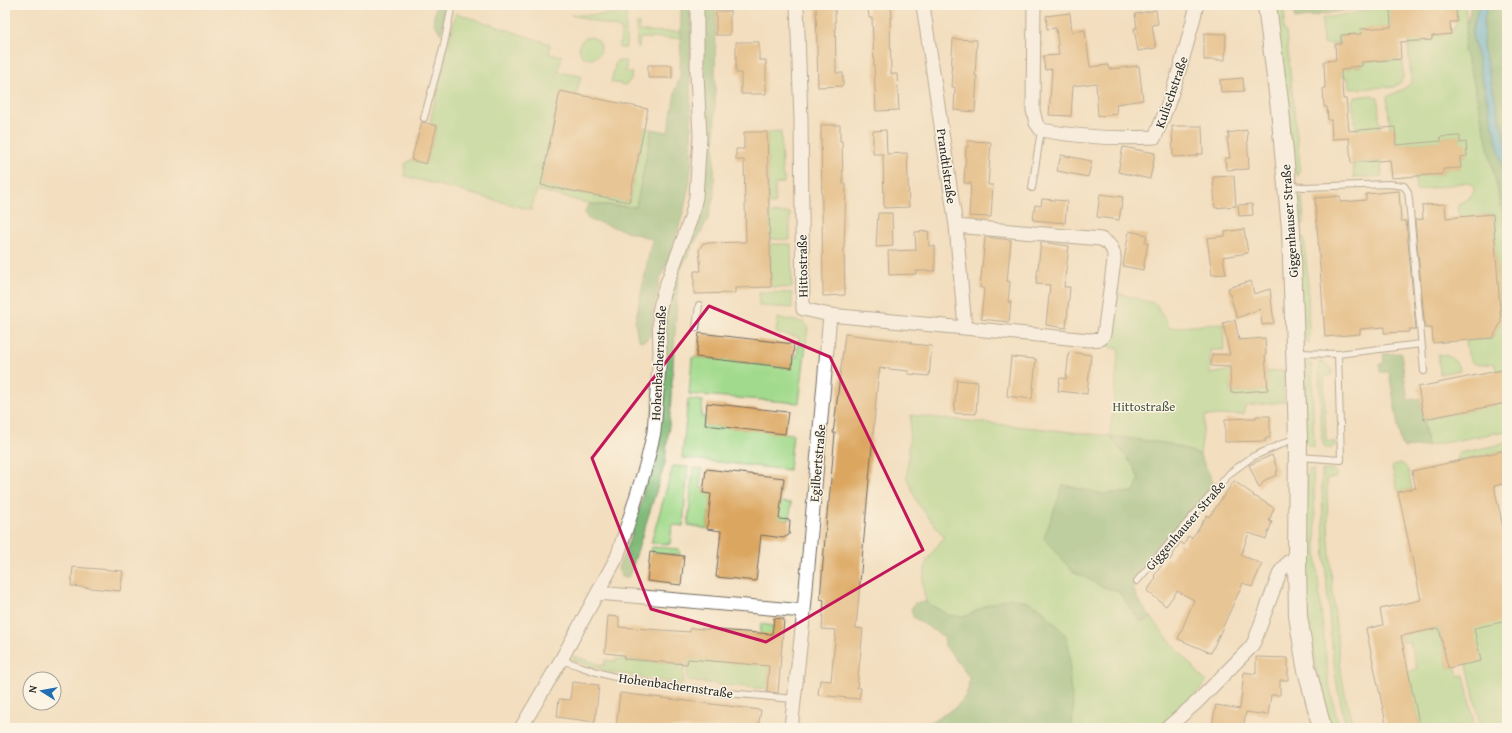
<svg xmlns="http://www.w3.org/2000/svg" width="1512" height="733" viewBox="0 0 1512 733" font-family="'Gentium Book Plus',serif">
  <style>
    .green { fill: #a1da8c; stroke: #66825c }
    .forest { fill: #80ba78; stroke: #567252 }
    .water { fill: #5db9db; stroke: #447283 }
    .building { fill: #dba65e }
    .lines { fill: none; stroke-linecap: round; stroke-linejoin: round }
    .service-casing { stroke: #716a5f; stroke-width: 8 }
    .minor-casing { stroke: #716a5f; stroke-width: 15 }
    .secondary-casing { stroke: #716a5f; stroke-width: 20 }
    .service { stroke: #fff; stroke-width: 6 }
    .minor { stroke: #fff; stroke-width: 13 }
    .secondary { stroke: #fff; stroke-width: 18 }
    .marked { fill: none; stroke: #c2185b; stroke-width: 3; stroke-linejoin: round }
    .labels { text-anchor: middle; stroke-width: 3; stroke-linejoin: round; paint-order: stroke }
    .street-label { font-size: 13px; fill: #2b2b2b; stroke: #fcf5e5 }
    .park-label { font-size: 13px; fill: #485743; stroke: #fcf5e5 }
  </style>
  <rect width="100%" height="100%" fill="#fcf5e5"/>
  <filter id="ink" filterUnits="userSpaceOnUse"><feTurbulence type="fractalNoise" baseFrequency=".025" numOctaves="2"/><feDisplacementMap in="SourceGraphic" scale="8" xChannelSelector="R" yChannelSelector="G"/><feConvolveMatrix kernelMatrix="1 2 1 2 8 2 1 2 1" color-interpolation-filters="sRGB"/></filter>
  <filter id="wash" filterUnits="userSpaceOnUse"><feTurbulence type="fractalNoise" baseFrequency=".012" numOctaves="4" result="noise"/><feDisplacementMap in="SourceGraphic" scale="16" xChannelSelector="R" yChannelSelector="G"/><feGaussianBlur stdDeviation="0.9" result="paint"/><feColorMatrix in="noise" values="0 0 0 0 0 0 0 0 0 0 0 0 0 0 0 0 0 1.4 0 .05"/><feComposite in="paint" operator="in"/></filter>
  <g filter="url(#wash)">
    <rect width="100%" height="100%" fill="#f3dfc0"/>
    <!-- green -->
    <path class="green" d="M618 5H626V48H619L622 29 571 15 618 14Z
      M1274 5H1283L1285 20H1283L1284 31 1286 32 1300 166 1298 176 1294 171Z
      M1393 5H1407V7L1390 9 1391 27 1360 30 1361 34 1341 35V44H1323L1322 19Z
      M1449 5H1465L1467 24 1464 50 1472 75 1507 232V369L1496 371 1494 363C1470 368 1469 363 1466 340L1493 338 1501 322 1493 214 1459 217 1458 204 1468 199 1474 192V185L1467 182 1416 191 1415 176 1443 174V169L1460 168V157L1467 156 1460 143V136L1440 137 1441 141 1396 145 1395 128H1390L1387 97 1405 88 1411 83 1408 41 1432 36 1451 34 1457 21 1456 8H1450Z
      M456 13 550 44 549 54 562 56 558 72 581 76 576 95 560 92 541 185 629 202 644 128 652 129 636 207 590 204 537 190 531 210 405 176V164L411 160 426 164 437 127 430 122Z
      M639 23V31L680 32V38H640L639 48 637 46 636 25Z
      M579 48a11 11 0 1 1 22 0a11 11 0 1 1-22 0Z
      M1396 59 1403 63V78L1401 82 1394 87 1349 89 1348 77H1341V67L1345 69H1349V67L1362 66V62Z
      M616 61H626V72L632 73 631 80 625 85 611 82Z
      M1372 95 1378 98 1380 129 1356 131 1352 100 1355 97Z
      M781 131 782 173 784 178V183L775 184V204H769L767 132Z
      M1381 161 1382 176 1354 178 1353 163Z
      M1302 197 1304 224H1301L1298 219 1297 200 1298 198Z
      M769 213H790V240L770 239Z
      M1304 237 1308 283 1309 344 1304 341 1303 334 1299 240Z
      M770 244H791L792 288 771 287Z
      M759 292 792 293V308L759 306Z
      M1117 293 1156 304 1170 328 1223 323 1224 350H1210V374L1236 369 1231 383V393L1267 390 1266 372 1283 370 1284 402 1245 406 1244 414 1205 416 1200 455 1171 444 1111 437 1134 467 1139 480 1134 492 1103 494 1063 485 1071 570 1101 586 1119 592 1140 622 1152 618 1164 634 1206 682 1182 710 1158 728H1069L1071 725 1069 653 1066 636 1042 609 987 605 967 616H950L926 602 922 583 927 560 944 537 918 504 907 478 911 415 1110 436 1119 349 1109 347Z
      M778 318 803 322 808 326 799 403 689 394 692 358 696 357 792 368 793 357H797L799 337 776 333Z
      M1438 354C1450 355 1455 359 1460 370L1440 374Z
      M1319 362 1324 363 1332 369V375L1324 377 1326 441 1335 442V445L1332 448H1325L1322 440Z
      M1307 363H1311L1312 372 1314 447 1307 445 1305 441V368Z
      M688 399 703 401 701 417H706L705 425 793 434 789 470 682 458Z
      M1507 403V431L1427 446 1424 419Z
      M1507 443V450L1458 461V455L1459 453Z
      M1400 463C1410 465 1410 480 1412 489L1398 492 1392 468 1394 465Z
      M673 466 688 467 683 526 672 525 670 544 651 543Z
      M693 468 702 469 700 487 704 489 703 493 791 503 790 520 709 511 707 529 688 525Z
      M1313 469 1317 568 1325 651 1329 684 1339 728H1329C1319 685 1310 643 1307 599 1305 557 1306 515 1307 474L1309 470Z
      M1322 470H1332L1336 473V478H1327C1327 525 1331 571 1335 617 1339 655 1342 692 1354 728H1347C1336 690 1332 652 1329 613 1325 565 1322 518 1322 470Z
      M652 547 679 549 680 555 650 552Z
      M1472 621H1506L1507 723 1481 728 1467 664Z
      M761 624 773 626 767 689 687 681 688 659 757 665Z
      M1439 628 1448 668 1455 666 1458 677 1464 675 1475 728H1420L1408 672 1417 669 1410 641 1402 643 1401 636Z
      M574 656 604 666 605 660 616 661V659L684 664 683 684 609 672 573 660Z"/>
    <!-- forest -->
    <path class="forest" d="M436 5H448L441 34 433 22Z
      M681 5H692L690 81 692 162 689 186 684 209 678 230 669 258 660 279 654 305 651 335 646 340 641 341 638 339 635 322 637 313 652 239 590 220C583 215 584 210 590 204L636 207 652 129 668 132 676 88 680 77Z
      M703 5H716L714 195 708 219 680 270 678 282 670 415 665 463 631 571 628 577H621L618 568 630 539 642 500 664 315 672 278 694 230 699 211 703 76Z
      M1325 5H1376L1295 19 1293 7 1300 9Z
      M1471 5H1480L1473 25 1472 34 1507 186V232L1472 75 1464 50 1467 24Z
      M1488 5H1507V149L1483 47 1484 19Z
      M1401 353 1408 400 1420 398 1427 446 1404 448 1401 444 1389 372H1380V365L1384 362 1383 354Z
      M1110 436 1171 444 1200 455 1213 482C1206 491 1201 502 1193 510 1177 527 1137 561 1134 584 1132 595 1146 610 1152 618L1141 622 1119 592 1101 586 1071 570 1044 538 1063 485 1103 494 1134 492 1139 480 1134 467Z
      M1010 598C1034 601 1040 607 1056 625 1059 628 1064 632 1066 637 1072 650 1069 671 1070 686 1072 698 1077 717 1069 728H921C935 717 960 711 967 692 969 688 969 682 969 677L945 646 944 637 913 617 911 609 915 603 926 602 950 616H967L987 605Z"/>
    <!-- water -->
    <path class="water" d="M1480 5H1488L1484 19 1483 47 1507 149V186L1472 34 1473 25Z"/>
    <g id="blocks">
      <!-- building -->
      <path class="building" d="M816 5H835L836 73H843V86L818 87Z
        M868 5H891L892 18H890L891 74H897L899 110 876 111 872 18H869Z
        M1429 5H1449L1450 8 1456 7 1457 22H1450L1451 34 1432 36V40L1400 42 1401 59 1362 62V66L1349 67V69L1341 70 1343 99H1346L1349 131 1395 127 1396 145 1441 141 1440 137 1460 136V143L1466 142 1467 156 1460 157 1461 168 1443 169V174L1392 178 1390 160 1351 163 1349 138 1332 139 1331 120H1328L1327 107H1324L1323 88H1325L1324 61 1336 60 1335 44H1341V35L1361 34 1360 29 1391 27 1390 9Z
        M1156 10 1158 24 1152 25 1156 48 1138 51 1134 28H1137L1135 14Z
        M716 11H730V35H716Z
        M1070 13 1072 32 1085 30 1090 67 1108 65 1109 69 1139 66 1143 100 1116 104 1117 114 1098 116 1096 83 1073 86 1071 116 1049 115 1052 69 1045 70 1043 56 1059 55 1056 28 1047 29 1046 16Z
        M1204 33 1226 34 1225 60H1204Z
        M953 39 977 40 975 76H977L975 112 954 110 955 87H952L953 74H951Z
        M736 42H759V60H766V94H741V73H736Z
        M648 65H672V78H648Z
        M1243 78 1244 91 1221 92 1220 80Z
        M560 91 648 109 629 202 541 185Z
        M422 122 437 126 426 164 411 160Z
        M821 125H840V141H842L843 184H846L844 249 845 295 823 296Z
        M1172 126H1202L1203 154H1197V156L1173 157Z
        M886 130 887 154 907 153 909 207 884 208 883 154H873V131Z
        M1247 130 1249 169 1226 170 1225 158H1230L1227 138H1229L1228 133Z
        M744 132H767L771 287 735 288V293L694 294V271H701L699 250 703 243 746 242 744 160H736V149H744Z
        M968 141 991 142 988 185H993L991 217 969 216 971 183H964L966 147H968Z
        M1123 147 1155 153 1150 179 1118 172Z
        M1061 155 1092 161 1088 177 1057 171Z
        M1234 176 1236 206 1215 208 1213 177Z
        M1399 191 1401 221H1406L1416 329H1409V332L1384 333V327L1360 329V334L1325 337 1315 198 1340 196V202L1366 200V194Z
        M1100 194 1123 197 1119 220 1097 217Z
        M1042 199 1067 201 1065 223 1033 220 1035 205 1041 206Z
        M1252 204 1253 215 1239 216 1238 205Z
        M1445 204 1446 218 1493 214 1501 322 1493 338 1433 343 1432 328H1425L1415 220 1423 219 1422 205Z
        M878 213H892L893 246 876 247Z
        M1244 229 1248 253 1223 257 1226 274 1212 275 1207 238 1225 236V232Z
        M928 231 929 246H935V271H916V274L889 275 888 251 916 250 915 232Z
        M1129 231 1147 235 1145 243H1148L1143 270 1123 266Z
        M985 237 1011 240 1007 281 1010 282 1008 302H1011L1009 322 981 319 984 288H980Z
        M1041 242 1069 246 1064 287H1070L1066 328 1046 325 1050 285 1036 284Z
        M1251 281 1254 294 1270 289 1274 323 1262 325 1260 309 1237 318 1228 288Z
        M1235 320 1239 340 1265 338 1266 355H1265L1268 390 1231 393 1230 367 1211 366 1212 354 1230 355 1223 323Z
        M699 333 794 344 792 368 696 357Z
        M845 334 911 342V344L932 346 929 376 908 374V371L880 368 878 378 856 628 863 629 857 688H861L859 699 818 695 820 680 831 681 836 630 822 629 824 600 820 599 828 502H829L835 433H833L834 426Z
        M1069 352 1091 355 1087 394 1058 391 1060 378 1066 379Z
        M1011 357 1036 359 1032 399 1007 396Z
        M1507 369V403L1424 419 1418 387Z
        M957 380 978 382 976 414 954 413Z
        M707 403 788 412 785 434 705 425Z
        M1256 416H1270V438H1265L1266 441 1225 442V419L1256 418Z
        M1507 450V483L1494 486 1507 545V621L1474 628 1481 661 1448 668 1439 628 1401 636 1420 728H1387L1366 629 1383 625 1380 609 1421 600 1398 492 1416 488 1412 471Z
        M1272 455 1278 471 1276 472 1277 475 1265 480 1259 488 1249 465Z
        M706 469 784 478 779 519 790 520 789 535 783 538 761 535 756 581 716 577 721 531 707 529 711 494 703 493Z
        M1234 481 1254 495 1253 496 1258 498 1274 508 1269 521 1272 522 1266 539 1249 533 1241 555 1262 564 1252 587 1243 583 1211 653 1178 639 1194 600 1177 591 1166 606 1147 591 1156 578 1154 576 1167 558 1170 560 1180 542 1184 545 1188 536 1192 538 1207 515 1209 517Z
        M650 552 684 556 681 585 647 581Z
        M73 567 123 571 120 591 71 586Z
        M608 616 619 617V627L690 632V628L772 634 774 618 784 619 778 693 767 692 769 666 688 659 687 664 624 659V655L605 653Z
        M1256 657 1288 658V680H1280V695H1271L1268 715 1246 712 1243 728H1224L1212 725 1216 705 1240 709 1244 672 1256 674Z
        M572 682 599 685 595 722 557 717 559 699 570 700Z
        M620 693 761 710 758 728H684L673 727 672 728H616Z"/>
    </g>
  </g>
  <g filter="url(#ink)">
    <use href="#blocks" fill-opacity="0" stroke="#716a5f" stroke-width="1"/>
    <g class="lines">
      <!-- service casing -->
      <g class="service-casing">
        <path id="service" d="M424 118 443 49 452 5
          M1289 186 1305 187 1389 184 1404 186 1408 192 1409 200 1424 371
          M1032 188 1041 130
          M696 328 699 305
          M1297 353 1338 354 1421 344
          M1299 457 1341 460 1338 354
          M1137 581 1230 473 1252 457 1295 438
          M561 660C578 665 594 672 611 676 670 690 733 693 794 699"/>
      </g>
      <!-- minor casing -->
      <g class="minor-casing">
        <path id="minor" d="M797 5 801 120 803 309 830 315 1089 340 1101 339 1104 334 1114 261C1115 250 1111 244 1101 239L956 226
          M923 5 956 226 965 327
          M1034 5 1033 110 1036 123 1041 130C1078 137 1118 139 1155 137 1174 94 1186 50 1197 5
          M598 593 804 611 830 315
          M521 728 561 660 617 557 632 511 647 462 654 432 660 353 659 312 663 294 680 248 691 218 696 197 700 137 697 73V5
          M791 728 804 611
          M1167 728 1197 702 1251 647 1255 640 1280 572 1288 562 1297 561"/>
      </g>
      <!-- secondary casing -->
      <g class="secondary-casing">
        <path id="secondary" d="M1267 5 1280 109 1291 229 1298 437 1297 561 1298 616 1306 666 1322 728"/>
      </g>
      <!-- service -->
      <use href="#service" class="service"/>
      <!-- minor -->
      <use href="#minor" class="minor"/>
      <!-- secondary -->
      <use href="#secondary" class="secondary"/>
    </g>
  </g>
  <!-- marked area -->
  <path d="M0 0H1512V733H0ZM709 306 830 357 923 550 766 642 651 609 592 458Z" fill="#f3dfc0" fill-opacity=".55" fill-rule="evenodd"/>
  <path class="marked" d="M709 306 830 357 923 550 766 642 651 609 592 458Z"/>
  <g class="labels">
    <!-- street labels -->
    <g class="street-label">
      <text transform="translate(1171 92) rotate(-71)" y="5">Kulischstraße</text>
      <text transform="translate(947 166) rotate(82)" y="5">Prandtlstraße</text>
      <text transform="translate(1289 221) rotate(-94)" y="5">Giggenhauser Straße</text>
      <text transform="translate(802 266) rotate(-91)" y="5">Hittostraße</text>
      <text transform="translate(658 363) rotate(-87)" y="5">Hohenbachernstraße</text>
      <text transform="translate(817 463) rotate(-85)" y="5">Egilbertstraße</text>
      <text transform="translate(1185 525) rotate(-49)" y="5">Giggenhauser Straße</text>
      <text transform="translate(676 685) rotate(8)" y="5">Hohenbachernstraße</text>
    </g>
    <!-- park labels -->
    <g class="park-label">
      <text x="1144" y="411">Hittostraße</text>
    </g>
  </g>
  <!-- margin -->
  <rect width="1512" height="733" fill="none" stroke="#fcf5e5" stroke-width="20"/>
  <!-- north arrow -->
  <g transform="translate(42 691) rotate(281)"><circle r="19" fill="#fcf5e5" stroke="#a8a49b"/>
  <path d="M0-3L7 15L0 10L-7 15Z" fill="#1f6fb2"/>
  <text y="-6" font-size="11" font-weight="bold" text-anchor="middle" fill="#2b2b2b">N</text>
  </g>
</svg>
